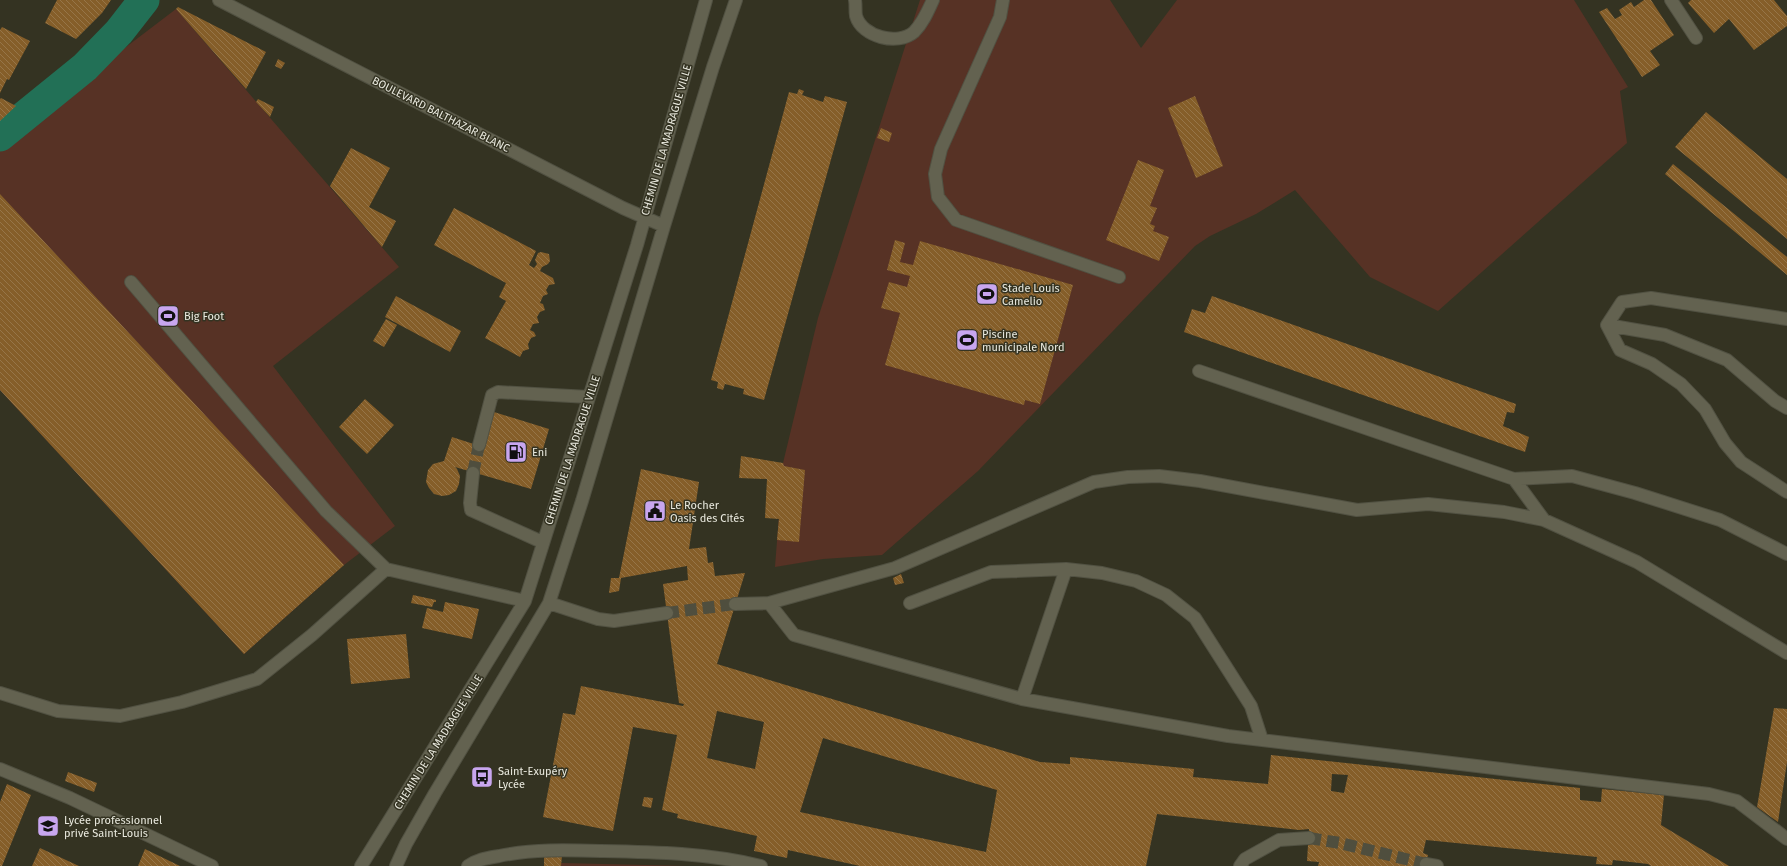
<svg xmlns="http://www.w3.org/2000/svg" width="1787" height="866" viewBox="0 0 1787 866" font-family="'Fira Sans',sans-serif">
  <style>
    .park { fill: #573225 }
    .lines { fill: none; stroke-linecap: round; stroke-linejoin: round }
    .canal { stroke: #227056; stroke-width: 31 }
    .building { fill: url(#building-back-hatch); fill-rule: evenodd }
    .minor-tunnel { stroke: #4f4e3e; stroke-width: 12; stroke-dasharray: 12 6; stroke-linecap: butt }
    .minor-casing { stroke: #515142; stroke-width: 14 }
    .minor { stroke: #636250; stroke-width: 12 }
    .labels { text-anchor: middle; stroke-width: 3; stroke-linejoin: round; paint-order: stroke }
    .street-label { font-size: 11px; fill: #e9e9de; stroke: #343322 }
    .poi-label { font-size: 11px; fill: #e9e9de; stroke: #343322; text-anchor: start }
  </style>
  <defs>
    <pattern id="building-back-hatch" width="6" height="6" patternUnits="userSpaceOnUse"><rect width="6" height="6" fill="#855e29"/><path d="M-1 5l2 2M0 0l6 6M5-1l2 2" fill="none" stroke="#967548"/></pattern>
  </defs>
  <rect width="100%" height="100%" fill="#343322"/>
  <!-- park -->
  <path class="park" d="M920 0H1110L1141 48 1177 0H1574L1628 87 1620 91 1627 143 1438 311 1370 277 1295 190 1256 214 1210 236 1195 246 978 471 882 555 823 559 775 567 783 463 818 318Z
    M176 9 399 267 273 366 395 526 344 565 244 654 0 390V143Z
    M561 863 688 866H561Z"/>
  <g class="lines">
    <!-- canal -->
    <path class="canal" d="M0 136 85 67 119 32 144 0"/>
  </g>
  <!-- building -->
  <path class="building" d="M57 0H111L102 13 76 39 45 23Z
    M1644 0H1651L1674 35 1650 51 1660 65 1642 77 1599 12 1607 8 1615 19 1622 15 1619 10 1631 2 1634 7Z
    M1691 0H1774L1787 16V26L1754 50 1729 19 1714 33 1688 3Z
    M178 7 266 52 246 89 176 9Z
    M2 27 30 41 9 80 7 79 0 93V30Z
    M278 59 285 63 281 69 275 66Z
    M799 89 804 91 802 95 823 102 825 96 847 102 764 400 743 394 744 389 725 384 723 390 717 388 718 382 711 380 789 92 797 94Z
    M1195 96 1223 166 1196 178 1168 108Z
    M1 98 16 106 0 121V99Z
    M258 99 274 107 270 117 256 102Z
    M1706 112 1787 179V239L1675 147Z
    M881 128 892 133 889 142 877 138Z
    M351 148 390 168 369 207 396 221 382 247 330 186Z
    M1138 160 1164 170 1150 206 1157 208 1150 224 1155 226 1153 231 1169 237 1159 261 1106 240Z
    M1673 164 1787 257V275L1665 174Z
    M0 194 344 565 244 654 0 390Z
    M454 208 536 251 529 265 534 268 537 264 535 260 538 253 541 252 549 254 550 261 548 264 542 267 540 271 553 278 555 284 549 285 546 290 548 294 543 296 540 303 543 304 545 310 540 312 537 317 539 323 533 324 530 330 534 332 536 336 531 338 528 344 529 349 523 351 520 357 485 338 506 301 499 297 506 283 434 245Z
    M895 240 905 243 900 262 913 265 920 241 1073 285 1040 404 1025 400 1024 405 885 365 900 313 881 308 889 282 907 287 910 276 887 270Z
    M396 296 461 331 450 352 385 317Z
    M1212 296 1516 404 1514 413 1507 412 1503 426 1529 437 1525 452 1184 332 1192 309 1205 313Z
    M386 319 397 325 384 347 373 341Z
    M365 399 394 425 367 454 339 427Z
    M494 412 549 429 531 489 455 467 457 469 460 476 459 484 456 491 449 495 442 496 434 494 429 488 426 482 428 470 433 464 444 461 452 437 483 447Z
    M741 456 783 463 784 466 805 470 799 542 777 540 779 519 765 518 767 479 739 478Z
    M641 469 699 482 689 549 706 547 708 563 713 562 715 576 745 573 717 664 1040 762 1070 764V757L1194 769 1193 777 1268 784 1271 755 1580 788V800L1601 802 1602 789 1664 795 1661 825 1729 866H1651L1648 864 1613 860 1612 865 1596 864 1597 857 1426 840 1423 853 1428 855 1426 866H1318L1319 862 1307 861 1309 829 1299 830 1157 814 1146 866H860L788 850 787 858 754 851 757 836 677 818 678 814 662 810 677 735 633 727 613 831 543 817 563 713 575 715 581 686 683 706 684 704 679 703 663 584 688 580 687 566 621 578 619 591 609 593 611 578H619ZM717 711 764 722 755 769 707 758ZM823 738 997 790 986 852 800 812ZM1332 774 1348 775 1344 793 1331 791Z
    M901 574 904 583 895 585 893 578Z
    M413 595 436 600V602H434L432 607 411 603Z
    M445 602 479 609 472 639 422 628 427 608 443 612Z
    M406 634 410 678 351 684 347 639Z
    M1774 708 1787 709V762L1778 822 1757 807Z
    M68 772 97 783 94 792 65 781Z
    M7 784 31 795 2 866H0V802Z
    M644 797 653 798 651 808 642 806Z
    M40 848 79 866H32Z
    M145 849 149 851 180 866H138Z
    M544 856H562L561 866H544Z"/>
  <g class="lines">
    <!-- minor-tunnel -->
    <path class="minor-tunnel" d="M473 473 479 445
      M667 613 735 604
      M1309 838 1340 843 1426 864"/>
    <!-- minor casing -->
    <g class="minor-casing">
      <path id="minor" d="M219 0 623 208 664 226
        M855 0C856 5 855 11 856 16 862 37 898 46 914 32 923 23 928 11 933 0
        M1003 0 1000 17 941 149 935 174 938 197 956 220 1119 277
        M1671 0 1696 38
        M131 282 326 511 386 569 525 601
        M1787 319 1651 298 1622 302 1607 325 1620 350 1652 364 1681 384 1705 409 1725 443 1741 462 1787 492
        M1607 325 1665 335 1727 360 1775 401 1787 408
        M1199 371 1514 479 1544 520
        M479 445 492 395 498 392 589 397
        M473 473 470 503 471 510 542 542
        M1514 479 1572 476 1635 493 1720 520 1787 554
        M549 603 598 619 614 621 667 613
        M769 603 794 635 1022 699 1228 736 1709 794 1737 801 1787 839
        M910 603 991 572 1066 569 1102 573 1136 581 1166 595 1195 618 1251 706 1262 740
        M735 604 769 603 895 568 1094 482 1128 477 1159 476 1200 481 1357 510 1428 504 1504 512 1544 520 1637 562 1787 653
        M0 693 58 711 120 716 182 702 257 679 312 635 386 569
        M1022 699 1066 569
        M0 769 70 798 212 866
        M1426 864 1437 866
        M361 866 525 601 637 245 706 0
        M396 866 406 844 435 793 549 603 582 501 664 226 713 67 736 0
        M468 866C478 859 487 858 499 856 533 849 566 850 601 851 654 852 709 853 761 866
        M1240 866 1245 859 1279 840 1309 838"/>
    </g>
    <!-- minor -->
    <use href="#minor" class="minor"/>
  </g>
  <!-- icons -->
  <defs>
    <g id="stadium-square" transform="scale(1.15)"><rect x="-9" y="-9" width="18" height="18" rx="4" fill="#c8a6ef" stroke="#343322"/><path d="M0-5a6.5 5 0 1 0 0 10a6.5 5 0 1 0 0-10ZM-3.5-1.8h7v3.6h-7Z" fill="#111"/></g>
    <g id="fuel-square" transform="scale(1.15)"><rect x="-9" y="-9" width="18" height="18" rx="4" fill="#c8a6ef" stroke="#343322"/><path d="M-5.5-6h7V0h2V4h1.3V-2.5L3-4.5l.8-.8L6-3V5H2.5V1h-1V6h-7ZM-4.2-4.7v3.2H.2V-4.7Z" fill="#111"/></g>
    <g id="civic-square" transform="scale(1.15)"><rect x="-9" y="-9" width="18" height="18" rx="4" fill="#c8a6ef" stroke="#343322"/><path d="M-.6-6.5H3V-4.5H.6V-3L4-1V1h2V6H-6V1h2V-1L-.6-3ZM-1.2 2.5V6h2.4V2.5Z" fill="#111"/></g>
    <g id="bus-square" transform="scale(1.15)"><rect x="-9" y="-9" width="18" height="18" rx="4" fill="#c8a6ef" stroke="#343322"/><path d="M-5-6H5V4H4V6H2V4H-2V6H-4V4H-5ZM-3.5-4V0h7V-4ZM-3.5 1.2v1.5H-2V1.2ZM2 1.2v1.5H3.5V1.2Z" fill="#111"/></g>
    <g id="school-square" transform="scale(1.15)"><rect x="-9" y="-9" width="18" height="18" rx="4" fill="#c8a6ef" stroke="#343322"/><path d="M0-5L7-2L0 1L-7-2ZM-4 1L0 2.5L4 1V4Q0 6-4 4Z" fill="#111"/></g>
  </defs>
  <g fill-rule="evenodd">
    <use href="#stadium-square" x="987" y="294"/>
    <use href="#stadium-square" x="168" y="316"/>
    <use href="#stadium-square" x="967" y="340"/>
    <use href="#fuel-square" x="516" y="452"/>
    <use href="#civic-square" x="655" y="511"/>
    <use href="#bus-square" x="482" y="777"/>
    <use href="#school-square" x="48" y="826"/>
  </g>
  <g class="labels">
    <!-- street labels -->
    <g class="street-label">
      <text transform="translate(441 114) rotate(27)" y="4">BOULEVARD BALTHAZAR BLANC</text>
      <text transform="translate(666 140) rotate(-74)" y="4">CHEMIN DE LA MADRAGUE VILLE</text>
      <text transform="translate(572 450) rotate(-72)" y="4">CHEMIN DE LA MADRAGUE VILLE</text>
      <text transform="translate(438 742) rotate(-58)" y="4">CHEMIN DE LA MADRAGUE VILLE</text>
    </g>
    <!-- poi labels -->
    <g class="poi-label">
      <text x="1002" y="292">Stade Louis<tspan x="1002" dy="13">Camelio</tspan></text>
      <text x="184" y="320">Big Foot</text>
      <text x="982" y="338">Piscine<tspan x="982" dy="13">municipale Nord</tspan></text>
      <text x="532" y="456">Eni</text>
      <text x="670" y="509">Le Rocher<tspan x="670" dy="13">Oasis des Cités</tspan></text>
      <text x="498" y="775">Saint-Exupéry<tspan x="498" dy="13">Lycée</tspan></text>
      <text x="64" y="824">Lycée professionnel<tspan x="64" dy="13">privé Saint-Louis</tspan></text>
    </g>
  </g>
</svg>
